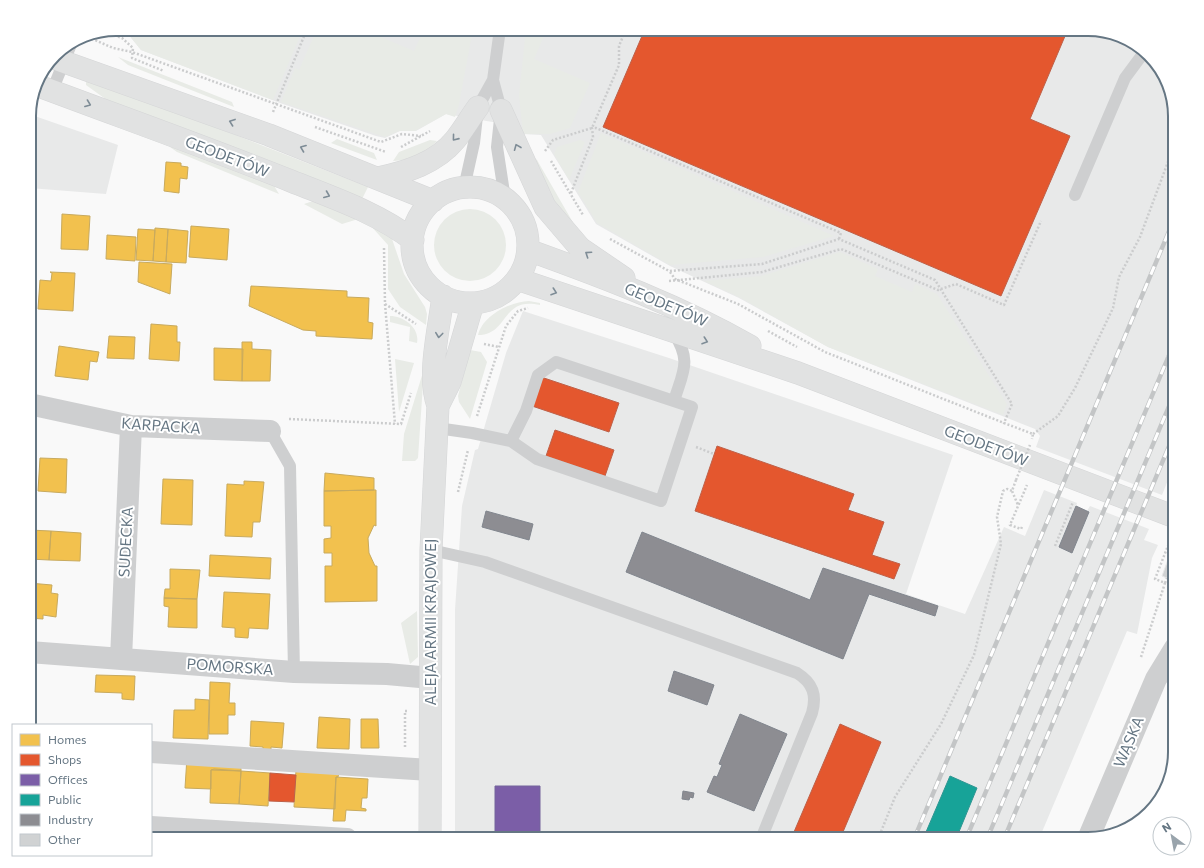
<svg xmlns="http://www.w3.org/2000/svg" width="1204" height="868" viewBox="0 0 1204 868" font-family="Commissioner,sans-serif">
  <style>
    .built { fill: #e8e9e9 }
    .green { fill: #e8ebe6 }
    .homes { fill: #f2c14e; stroke: #c8aa5e }
    .shops { fill: #e4572e; stroke: #be6048 }
    .offices { fill: #7b5ea7; stroke: #74659c }
    .public { fill: #17a398; stroke: #2e9692 }
    .industry { fill: #8d8d92; stroke: #81868e }
    .building { fill: #d0d2d3; stroke: #e8e8e8 }
    .lines { fill: none; stroke-linecap: round; stroke-linejoin: round }
    .secondary-casing { stroke: #d5d6d7; stroke-width: 23 }
    .path { stroke: #cbcccd; stroke-width: 2.5; stroke-dasharray: 2 2; stroke-linecap: butt }
    .lane { stroke: #cecfd0; stroke-width: 12 }
    .street { stroke: #cecfd0; stroke-width: 22 }
    .secondary { stroke: #e1e2e2; stroke-width: 22 }
    .rail-casing { stroke: #c3c5c6; stroke-width: 4.5 }
    .rail { stroke: #fff; stroke-width: 3; stroke-dasharray: 9; stroke-linecap: butt }
    .path-bridge { stroke: #cbcccd; stroke-width: 2.5; stroke-dasharray: 2 2; stroke-linecap: butt }
    .oneway { stroke: #7e8c96 }
    .labels { text-anchor: middle; stroke-width: 4; stroke-linejoin: round; paint-order: stroke }
    .street-label { font-size: 15px; fill: #657683; stroke: #fff }
    .rim { fill: none; stroke: #657683; stroke-width: 2 }
  </style>
  <rect width="100%" height="100%" fill="#f9f9f9"/>
  <!-- built -->
  <path class="built" d="M124 29H1089L1141 47 1166 77 1175 115V478L1173 482 1168 480 1162 495 1036 447 1040 436 1035 429 828 347 739 298 670 266 596 224 541 135 523 134 521 127 446 114 416 131H400L385 138 376 136 280 103 141 50Z
    M29 114 118 145 106 194 29 188Z
    M523 311 669 358 953 455 906 594 965 614 1004 527 1025 536 1044 490 1077 503 1076 506 1087 511 1090 506 1149 529 1144 540 1158 545 1152 558 1137 634 1127 631 1039 839H455V610L462 506 475 450 478 449 506 353Z"/>
  <!-- green -->
  <path class="green" d="M124 29H303L273 100 141 50Z
    M317 29H362L414 51 424 29H473L459 104 455 117 446 114 415 131H399L385 137 281 102 295 68 299 70Z
    M526 29H547L534 59 590 83 570 128 550 134H523L519 95Z
    M118 57 232 102 234 107 128 65Z
    M93 79 368 187 362 199 111 103 86 85V80Z
    M601 133 834 236 763 257 670 265 597 223 578 192Z
    M337 139 374 153 377 160 331 143Z
    M430 140 437 141C426 154 410 160 393 161L399 152Z
    M580 140 585 142 569 180 554 154 557 147Z
    M169 145 273 184 279 194 177 152 170 147Z
    M535 158 537 160 575 226 559 211Z
    M313 201 356 217 355 220 342 224 304 204Z
    M434 245a36 36 0 1 1 72 0a36 36 0 1 1-72 0Z
    M370 225 387 233 392 239 404 274 425 307 427 314 426 325 400 307 388 289V245Z
    M840 252 878 269 875 276 912 292 915 284 937 294 1007 404 1003 415 828 347 739 297 704 281 761 276Z
    M529 301 540 303V305C501 296 509 335 478 335 483 315 510 302 529 301Z
    M390 316C404 316 420 328 417 343L409 341 410 327 390 322Z
    M470 350 481 352 487 362 470 419 459 402 458 396Z
    M395 359 414 363 399 412Z
    M424 369 418 458 415 461H402L404 434Z
    M417 611 418 657 410 664 401 623Z"/>
  <!-- homes -->
  <path class="homes" d="M166 162 181 163V166L188 167 187 179 180 178 179 193 164 191Z
    M62 214 90 216 88 250 61 249Z
    M191 226 229 229 227 260 189 257Z
    M155 228 168 229 166 262 153 261Z
    M138 229 155 230 153 261 136 260Z
    M168 229 188 231 186 263 166 262Z
    M107 235 136 237 135 261 106 259Z
    M139 262 172 264 170 294 138 282Z
    M50 272 75 273 73 311 38 309 40 280 51 281 52 273Z
    M251 286 347 291V297L369 298 368 322 373 323 372 339 316 336V331L303 330 249 306Z
    M151 324 177 326V342H180L179 361 149 359Z
    M109 336 135 337 134 359 107 358Z
    M242 342H252V349L271 350 270 381H242Z
    M59 346 99 352 97 362 90 361 88 380 55 376Z
    M214 348 243 349 242 381 214 380Z
    M40 458 67 459 66 493 38 491Z
    M325 473 374 478V490L324 491Z
    M163 479 193 480 192 525 161 524Z
    M244 481 264 482 260 522H253L252 537 225 536 227 484 244 485Z
    M374 490H376V526L374 525 368 538 369 553 375 566H377V601L325 602V566H332V553H324V539L331 538V526H324V491Z
    M29 530 51 531 49 560 29 559Z
    M51 531 81 533 80 561 49 560Z
    M210 555 271 558 270 579 209 576Z
    M170 569 200 570 197 599 164 598 165 589H170Z
    M29 583 52 585 51 593 58 594 56 617 43 615V619L29 618Z
    M224 592 270 594 268 629 249 628 248 638 235 637V628L222 627Z
    M164 598 197 599V628L168 627 169 607 164 606Z
    M96 675 135 676 134 700 122 699V693L95 692Z
    M210 682 230 683 229 703H235V715H228V734H209Z
    M195 699 209 700 208 739 173 738 174 710H195Z
    M319 717 350 719 349 749 317 748Z
    M361 719H378L379 748H361Z
    M251 721 284 723 282 748 271 747V755L263 754V747L250 746Z
    M187 757 241 761V771L211 770V789L185 788Z
    M214 769 241 771 239 804 210 803 211 770Z
    M296 770 339 773 338 777H336L335 809 294 807Z
    M241 771 270 773 268 806 239 804Z
    M336 777 368 779 367 798H362L361 808 366 809V811L346 810 345 821H333Z"/>
  <!-- shops -->
  <path class="shops" d="M645 29H1068L1030 119 1070 136 1001 296 603 127Z
    M541 377 619 403 609 432 532 406Z
    M555 430 614 450 605 476 546 456Z
    M717 446 854 494 848 510 884 522 872 555 900 564 894 579 695 511Z
    M840 724 881 742 840 839H791Z
    M270 773 296 775 294 802 269 801Z"/>
  <!-- offices -->
  <path class="offices" d="M495 786H540V839H495Z"/>
  <!-- public -->
  <path class="public" d="M950 776 977 788 956 839H923Z"/>
  <!-- industry -->
  <path class="industry" d="M1076 506 1089 512 1072 553 1059 547Z
    M486 511 533 524 529 540 482 527Z
    M642 532 810 600 823 568 938 606 935 616 869 594 843 659 626 572Z
    M674 671 714 685 707 705 668 691Z
    M740 714 787 734 754 811 707 792 714 776 717 777 722 765 719 764Z
    M683 791 694 793 693 798 690 797 689 800 682 799Z"/>
  <!-- building -->
  <path class="building" d="M1174 543 1175 578 1174 581 1162 576Z"/>
  <g class="lines">
    <!-- secondary casing -->
    <g class="secondary-casing">
      <path id="secondary" d="M53 58 269 135 433 201
        M36 85C121 117 206 147 291 181 333 198 376 212 413 240
        M501 110 545 207 580 248 624 278
        M378 178C407 172 436 163 455 140 463 130 470 118 478 107
        M412 245a58 58 0 1 1 116 0a58 58 0 1 1-116 0Z
        M528 250C603 277 680 306 750 346
        M517 279 798 373 1175 517
        M438 406 450 382 473 303
        M430 839 431 550 438 406C427 376 439 329 443 296"/>
    </g>
    <!-- path -->
    <path class="path" d="M103 31 122 38 133 48 132 58 164 71
      M88 37 113 48 132 52 381 142 402 134 421 136
      M273 112 307 29
      M315 127 386 152
      M401 147 430 131
      M545 151 553 140 592 128 619 65V46L626 29
      M551 161 583 215
      M571 193 593 137 592 128H596L841 233 839 239
      M610 239 669 271 762 264 839 239 935 280 1012 404 1004 423 1033 434 1032 439
      M384 248 385 304 416 324
      M670 272 675 279 738 304 825 352 1004 423
      M669 281 762 272 841 249 938 290 956 284 1004 305 1041 221
      M385 304 395 424
      M768 331 797 347
      M484 344 499 347
      M477 416 506 326 518 311 528 308
      M289 419 401 424 411 393
      M1033 434 1058 416 1075 388 1113 308 1119 277 1140 237 1175 143
      M696 447 714 454
      M1016 480 1012 491 1018 505
      M458 492 468 450
      M1022 527 1021 529 1010 525 1027 485
      M1055 546 1073 502
      M1165 583 1167 578
      M1141 657 1165 583 1155 579 1171 538
      M405 747V711H408
      M878 839 895 797 941 724 974 655 1001 544 997 517 1003 491 1007 489 1012 491"/>
    <!-- lane -->
    <path class="lane" d="M493 80 501 110 497 147 505 199
      M52 91 72 42
      M464 188 474 143 478 107 493 80 500 29
      M1075 195 1125 78 1145 51
      M674 401C683 371 692 362 674 333
      M437 428 472 433 511 441 537 459 661 501 692 407 556 362 538 375 526 411 511 441
      M270 431 290 466 294 672
      M431 550 485 562 797 673C813 683 817 695 812 713L761 839"/>
    <!-- street -->
    <path class="street" d="M29 404 131 426 270 431
      M29 652 294 672 387 674 431 678
      M121 659 131 426
      M151 752 430 770
      M151 827 347 839
      M1088 839 1156 679 1175 648"/>
    <!-- secondary -->
    <use href="#secondary" class="secondary"/>
    <!-- rail casing -->
    <g class="rail-casing">
      <path id="rail" d="M914 839 1175 217
        M966 839 1175 341
        M987 839 1175 392
        M1004 839 1175 432"/>
    </g>
    <!-- rail -->
    <use href="#rail" class="rail"/>
    <!-- path-bridge -->
    <path class="path-bridge" d="M1016 480 1030 445"/>
  </g>
  <!-- one-way arrows -->
  <defs><path id="oneway-chevron" d="M-2-3.5L2.5 0L-2 3.5" fill="none" stroke-width="1.6" stroke-linecap="round" stroke-linejoin="round"/></defs>
  <g class="oneway">
    <use href="#oneway-chevron" transform="translate(88 104) rotate(21)"/>
    <use href="#oneway-chevron" transform="translate(232 122) rotate(-160)"/>
    <use href="#oneway-chevron" transform="translate(455 138) rotate(129)"/>
    <use href="#oneway-chevron" transform="translate(517 147) rotate(-112)"/>
    <use href="#oneway-chevron" transform="translate(303 148) rotate(-159)"/>
    <use href="#oneway-chevron" transform="translate(327 195) rotate(22)"/>
    <use href="#oneway-chevron" transform="translate(588 254) rotate(-146)"/>
    <use href="#oneway-chevron" transform="translate(554 292) rotate(19)"/>
    <use href="#oneway-chevron" transform="translate(439 335) rotate(97)"/>
    <use href="#oneway-chevron" transform="translate(705 341) rotate(19)"/>
  </g>
  <g class="labels">
    <!-- street labels -->
    <g class="street-label">
      <text transform="translate(227 157) rotate(21)" y="5">GEODETÓW</text>
      <text transform="translate(666 305) rotate(23)" y="5">GEODETÓW</text>
      <text transform="translate(161 426) rotate(4)" y="5">KARPACKA</text>
      <text transform="translate(986 446) rotate(21)" y="5">GEODETÓW</text>
      <text transform="translate(126 542) rotate(-87)" y="5">SUDECKA</text>
      <text transform="translate(431 622) rotate(-90)" y="5">ALEJA ARMII KRAJOWEJ</text>
      <text transform="translate(230 667) rotate(4)" y="5">POMORSKA</text>
      <text transform="translate(1129 742) rotate(-67)" y="5">WĄSKA</text>
    </g>
  </g>
  <!-- crop -->
  <path d="M0 0H1204V868H0ZM116 36H1088A80 80 0 0 1 1168 116V752A80 80 0 0 1 1088 832H116A80 80 0 0 1 36 752V116A80 80 0 0 1 116 36Z" fill="#fff" fill-rule="evenodd"/>
  <path class="rim" d="M116 36H1088A80 80 0 0 1 1168 116V752A80 80 0 0 1 1088 832H116A80 80 0 0 1 36 752V116A80 80 0 0 1 116 36Z"/>
  <!-- legend -->
  <rect x="12" y="724" width="140" height="132" fill="#ffffff" stroke="#c1c8cd"/>
  <rect x="20" y="734" width="20" height="12" fill="#f2c14e" stroke="#c1c8cd"/>
  <text x="48" y="744" font-size="12" fill="#657683">Homes</text>
  <rect x="20" y="754" width="20" height="12" fill="#e4572e" stroke="#c1c8cd"/>
  <text x="48" y="764" font-size="12" fill="#657683">Shops</text>
  <rect x="20" y="774" width="20" height="12" fill="#7b5ea7" stroke="#c1c8cd"/>
  <text x="48" y="784" font-size="12" fill="#657683">Offices</text>
  <rect x="20" y="794" width="20" height="12" fill="#17a398" stroke="#c1c8cd"/>
  <text x="48" y="804" font-size="12" fill="#657683">Public</text>
  <rect x="20" y="814" width="20" height="12" fill="#8d8d92" stroke="#c1c8cd"/>
  <text x="48" y="824" font-size="12" fill="#657683">Industry</text>
  <rect x="20" y="834" width="20" height="12" fill="#d0d2d3" stroke="#c1c8cd"/>
  <text x="48" y="844" font-size="12" fill="#657683">Other</text>
  <!-- north arrow -->
  <g transform="translate(1172 836) rotate(328)"><circle r="19" fill="#ffffff" stroke="#c1c8cd"/>
  <path d="M0-3L7 15L0 10L-7 15Z" fill="#99a4ac"/>
  <text y="-6" font-size="11" font-weight="bold" text-anchor="middle" fill="#657683">N</text>
  </g>
</svg>
